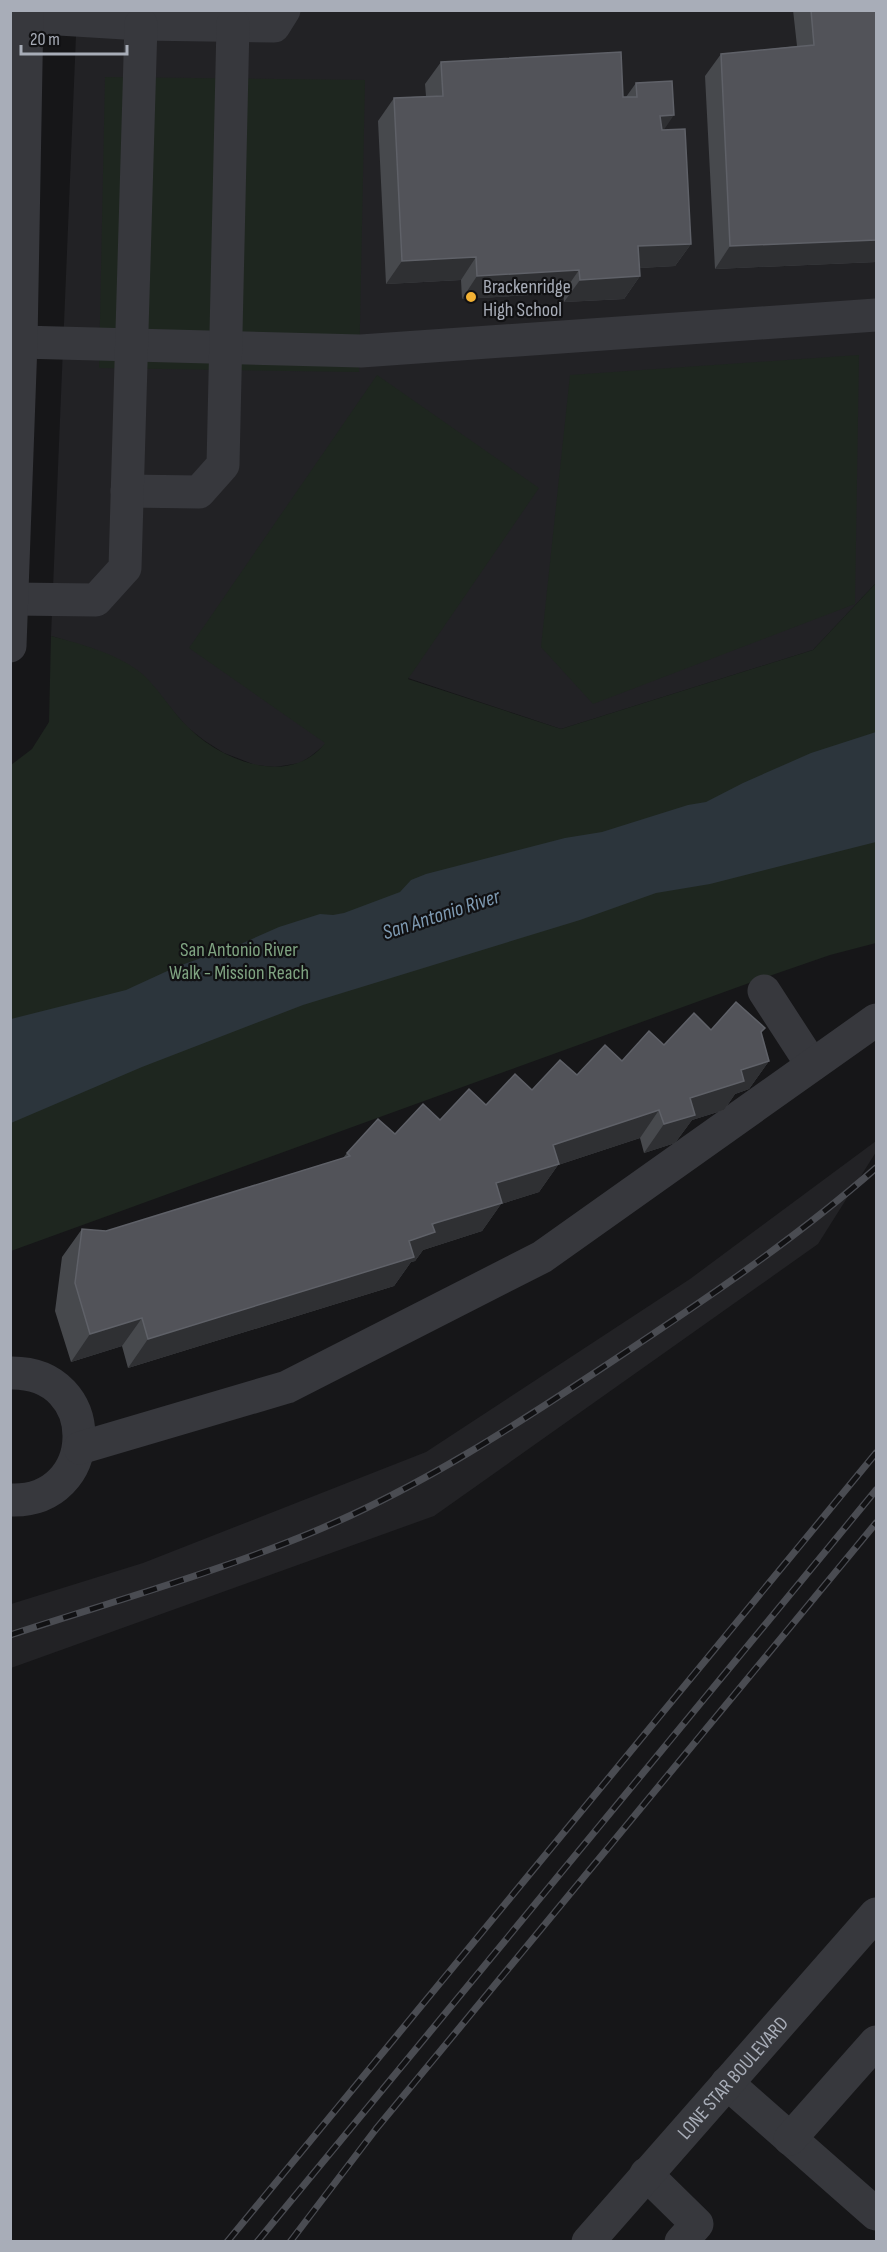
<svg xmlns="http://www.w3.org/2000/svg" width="887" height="2252" viewBox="0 0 887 2252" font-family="'Sofia Sans Condensed',sans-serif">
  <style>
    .built { fill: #222225 }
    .green { fill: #1e261f }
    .water { fill: #2c353c }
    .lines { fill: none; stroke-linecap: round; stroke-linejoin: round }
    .minor { stroke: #37383d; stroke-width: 33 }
    .rail-casing { stroke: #4a4c52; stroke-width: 7 }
    .rail { stroke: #111113; stroke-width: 4.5; stroke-dasharray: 14; stroke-linecap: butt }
    .wall { fill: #47494d }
    .shaded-wall { fill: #2f3033 }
    .building { fill: #525359; stroke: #5f6168; stroke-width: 1.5 }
    .poi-dot { fill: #f2b134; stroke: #111113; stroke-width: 2 }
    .labels { text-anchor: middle; stroke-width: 4.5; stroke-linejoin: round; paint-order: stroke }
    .poi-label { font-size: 20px; fill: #a8adb8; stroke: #111113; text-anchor: start }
    .park-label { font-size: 20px; fill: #7fa381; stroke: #111113 }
    .street-label { font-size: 20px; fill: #a8adb8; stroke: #111113 }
    .water-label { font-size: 21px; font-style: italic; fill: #7f9bb3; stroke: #111113 }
  </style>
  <rect width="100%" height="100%" fill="#161618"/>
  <!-- built -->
  <path class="built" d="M77 11H876V583L813 650 561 729 408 678 311 756 300 763 275 767 255 765 240 759 224 753 205 741 187 727 140 673 119 660 90 648 51 636Z
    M876 1141V1152L818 1244 434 1516 11 1668V1604L143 1563 426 1452 690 1279Z"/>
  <!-- green -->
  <path class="green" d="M105 77 365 80 359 372 99 368Z
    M859 355 855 604 593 704 541 647 570 375Z
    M377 375 539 488 408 679 561 729 813 650 876 583V943L830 955 749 983 11 1251V765L32 749 49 722 51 636C81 644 115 653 140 672 158 687 171 711 188 727 221 761 291 788 325 743L189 648Z"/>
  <!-- water -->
  <path class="water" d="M876 732V842L710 884 656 893 580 920 303 1005 142 1067 11 1123V1019L126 990 176 967 243 943 279 927 320 914 333 915 344 913 400 892 411 880 426 874 565 838 602 832 688 805 706 802 743 783 811 753Z"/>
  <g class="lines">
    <!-- minor -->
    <g class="minor">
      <path d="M10 16 141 24 274 26 284 10"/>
      <path d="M21 342 361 351 876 315"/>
      <path d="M127 491 199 492 223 465 233 24"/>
      <path d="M13 599 96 600 125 568 141 24"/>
      <path d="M10 646 21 342 27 10"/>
      <path d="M764 991 812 1065"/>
      <path d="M10 1373C104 1371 100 1504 10 1500"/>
      <path d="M80 1448 287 1387 542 1257 876 1020"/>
      <path d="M727 2083 876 2214"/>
      <path d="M790 2139 876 2042"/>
      <path d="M646 2174 697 2224 681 2242"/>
      <path id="s1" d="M588 2242 876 1914"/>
    </g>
    <!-- rail casing -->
    <g class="rail-casing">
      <path id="rail" d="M10 1635C111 1602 215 1573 313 1532 419 1488 516 1425 611 1362 703 1301 794 1240 876 1168
        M227 2242 876 1453
        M257 2242 876 1490
        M290 2242 376 2129 876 1523"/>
    </g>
    <!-- rail -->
    <use href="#rail" class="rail"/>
  </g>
  <!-- wall -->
  <path class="wall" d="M793 10H876V262L715 269 705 76 721 54 797 46Z
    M441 62 623 97H626L636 83 664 130 691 244 675 266 639 268 640 276 624 299 564 302 563 293 462 299 461 280 386 284 378 121 394 98 426 96 425 84Z
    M711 1030 761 1033 769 1061 749 1089 735 1094 724 1110 692 1120 675 1143 644 1153 640 1138 558 1165 539 1192 501 1204 482 1231 423 1250 415 1261 411 1262 394 1286 128 1368 122 1346 71 1362 55 1311 62 1257 82 1229 106 1231 343 1158 347 1153 395 1134 622 1061 664 1045Z"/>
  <!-- shaded-wall -->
  <path class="shaded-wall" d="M674 115 659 137 660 116Z
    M876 240V262L715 269 730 246Z
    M691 244 675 266 622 269 638 246Z
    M476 257 461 280 386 284 402 261Z
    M579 270 563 293 462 299 477 276Z
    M640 276 624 299 564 302 580 280Z
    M769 1061 749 1089 735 1094 724 1110 692 1120 675 1143 644 1153 664 1124 690 1098 741 1070Z
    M659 1110 640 1138 558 1165 539 1192 501 1204 482 1231 423 1250 415 1261 411 1262 394 1286 128 1368 148 1339 409 1241 553 1145Z
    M142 1318 122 1346 71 1362 90 1334Z"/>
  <!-- building -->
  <path class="building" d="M811 10H876V240L730 246 721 54 814 45Z
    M621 52 623 97H637L636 83 672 81 674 115 660 116 662 130 685 129 691 244 638 246 640 276 580 280 579 270 477 276 476 257 402 261 394 98 443 96 441 62Z
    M736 1002 765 1028 761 1032 769 1061 741 1070 744 1081 690 1098 695 1115 664 1124 659 1110 553 1145 559 1164 496 1183 502 1203 432 1224 435 1232 409 1241 414 1257 148 1339 142 1318 90 1334 75 1283 82 1229 106 1231 350 1156 347 1153 378 1119 395 1134 423 1104 440 1120 469 1089 486 1105 515 1074 532 1090 560 1060 577 1075 605 1045 622 1061 649 1031 664 1045 694 1013 711 1030Z"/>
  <!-- markers -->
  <circle class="poi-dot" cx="471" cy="297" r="6"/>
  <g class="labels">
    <!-- poi labels -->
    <g class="poi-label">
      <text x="483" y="293">Brackenridge<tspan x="483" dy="23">High School</tspan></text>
    </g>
    <!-- park labels -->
    <g class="park-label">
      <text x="239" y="956">San Antonio River<tspan x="239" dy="23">Walk - Mission Reach</tspan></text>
    </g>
    <!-- street labels -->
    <g class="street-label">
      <text dy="7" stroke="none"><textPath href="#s1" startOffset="219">LONE STAR BOULEVARD</textPath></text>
    </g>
    <!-- water labels -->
    <g class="water-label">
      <text transform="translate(441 914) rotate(-18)" y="7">San Antonio River</text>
    </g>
  </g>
  <!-- border -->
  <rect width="887" height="2252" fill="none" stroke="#a8adb8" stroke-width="24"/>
  <!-- scale -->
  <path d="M21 45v9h106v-9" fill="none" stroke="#a8adb8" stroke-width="3"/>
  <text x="30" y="45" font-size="18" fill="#a8adb8" stroke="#111113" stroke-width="4.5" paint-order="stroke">20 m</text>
</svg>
